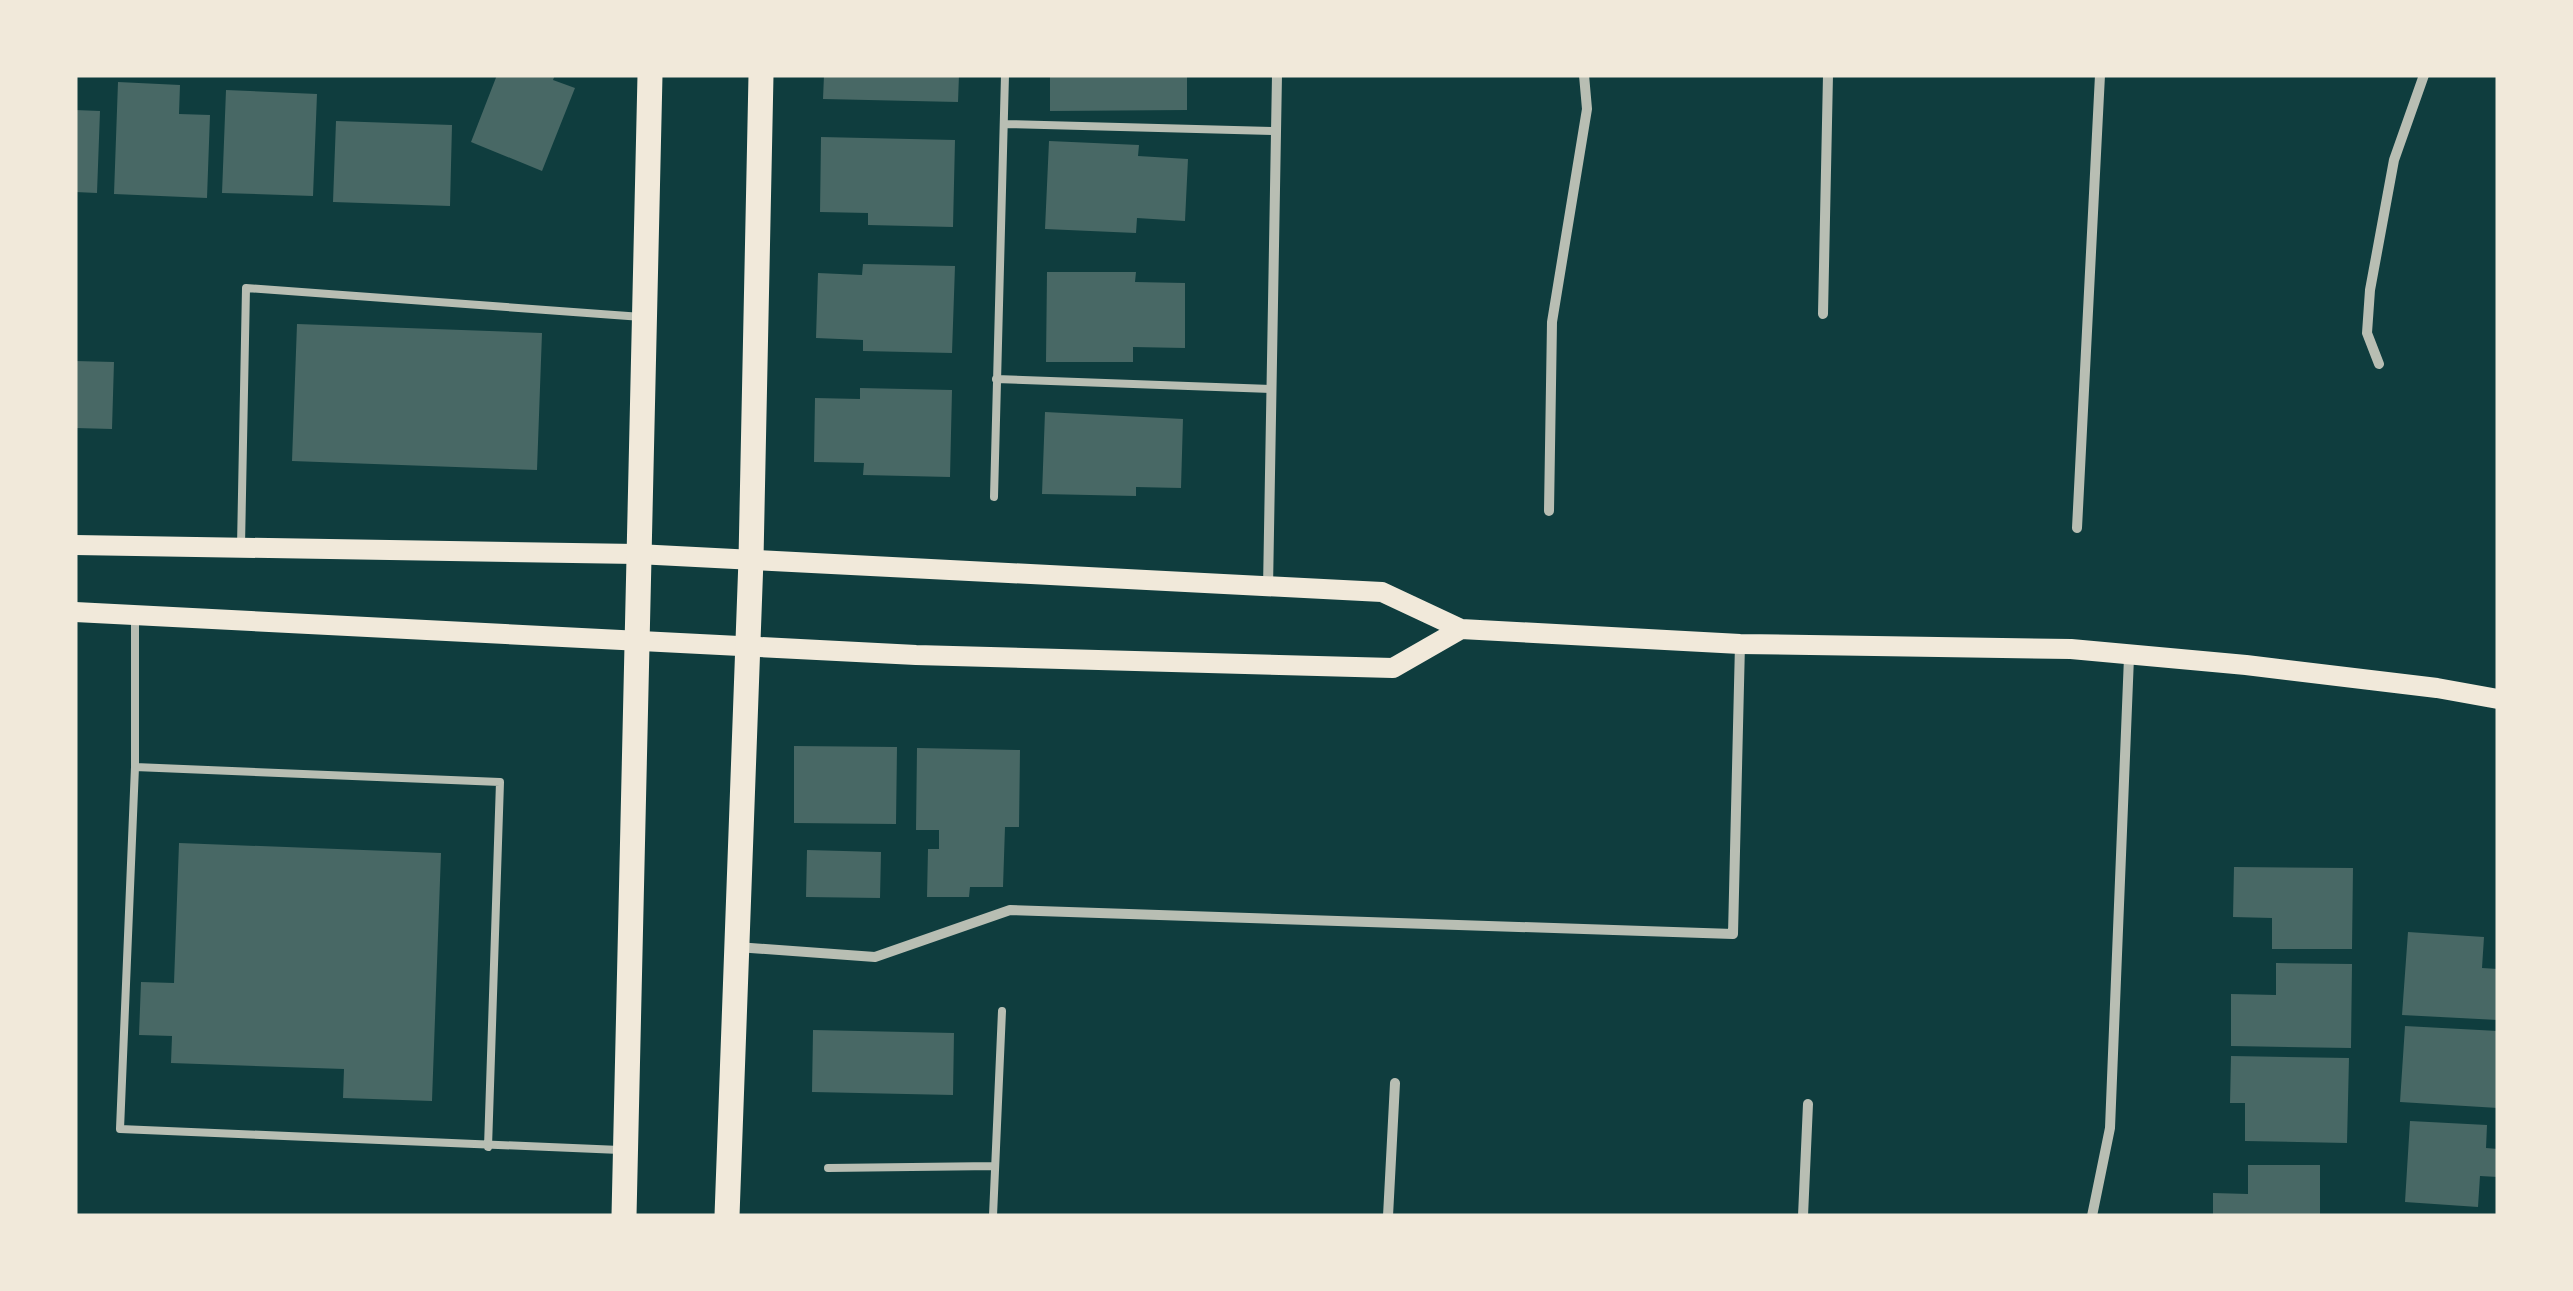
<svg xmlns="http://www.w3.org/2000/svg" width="2573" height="1291" viewBox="0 0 2573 1291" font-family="Rubik,sans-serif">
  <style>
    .building { fill: #486865 }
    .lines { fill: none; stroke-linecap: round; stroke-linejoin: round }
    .service { stroke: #b8beb3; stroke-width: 8 }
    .minor { stroke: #b8beb3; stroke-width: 10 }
    .secondary { stroke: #f1e9da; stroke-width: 20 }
    .primary { stroke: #f1e9da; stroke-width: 25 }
  </style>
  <rect width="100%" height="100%" fill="#0f3d3e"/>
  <!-- building -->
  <path class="building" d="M497 75H555L553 80 575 88 542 171 471 142Z
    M824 75H959L958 102 823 99Z
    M1050 75H1187V110L1050 111Z
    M118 82 180 85 179 114 210 115 207 198 114 194Z
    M226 90 317 94 313 196 222 193Z
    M75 110 100 111 97 193 75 192Z
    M336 121 452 125 450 206 333 202Z
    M821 137 955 140 953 227 868 225V213L820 212Z
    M1049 141 1139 145 1138 156 1188 159 1185 221 1137 218 1136 233 1045 229Z
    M863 264 955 266 952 353 863 351V340L816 338 818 273 862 275Z
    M1047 272H1136L1135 282 1185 283V348L1133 347V362H1046Z
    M297 324 542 333 537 470 292 461Z
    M75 361 114 362 112 429 75 428Z
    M860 388 952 390 950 477 863 475 864 463 814 462 815 398 860 399Z
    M1045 412 1183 419 1181 488 1136 487V496L1042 494Z
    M794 746 897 747 896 824 794 823Z
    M917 748 1020 750 1019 827H1005L1003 887H970L969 897H927L928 849H939V830H916Z
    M179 843 441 853 432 1101 343 1098 344 1069 171 1063 172 1036 139 1035 141 982 174 983Z
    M807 850 881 852 880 898 806 897Z
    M2234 867 2353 868 2352 949H2272V918L2233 917Z
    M2408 932 2484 937 2482 968 2498 969V1020L2402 1015Z
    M2276 963 2352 964 2351 1048 2231 1046V994L2276 995Z
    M2405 1026 2498 1031V1108L2400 1102Z
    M813 1030 954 1033 953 1095 812 1092Z
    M2231 1056 2349 1058 2347 1143 2245 1141V1103H2230Z
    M2410 1121 2487 1125 2486 1148 2498 1149V1177L2480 1176 2478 1207 2405 1202Z
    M2248 1165H2320V1216H2213V1193L2248 1194Z"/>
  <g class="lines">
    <!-- service -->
    <path class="service" d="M1004 124 1275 131
      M996 379 1271 389
      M994 497 1005 75
      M241 546 246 288 642 317
      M135 619V767L120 1129 620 1150
      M135 767 500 782 488 1147
      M828 1168 995 1166
      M993 1216 1002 1011"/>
    <!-- minor -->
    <path class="minor" d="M1823 314 1828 75
      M2379 364 2367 333 2370 290 2394 160 2424 75
      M1549 511 1552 322 1587 109 1584 75
      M2077 528 2100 75
      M1268 588 1277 75
      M737 947 875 957 1010 910 1733 934 1740 644
      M1388 1216 1395 1083
      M1803 1216 1808 1104
      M2092 1216 2110 1128 2129 657"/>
    <!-- secondary -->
    <path class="secondary" d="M75 545 637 554 1382 592 1461 629 1740 644 2071 649 2246 665 2437 688 2498 699
      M75 612 916 655 1393 668 1461 629"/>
    <!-- primary -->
    <path class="primary" d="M624 1216 650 75
      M727 1216 751 559 761 75"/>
  </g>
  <!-- border -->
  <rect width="2573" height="1291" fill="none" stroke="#f1e9da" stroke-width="155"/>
</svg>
